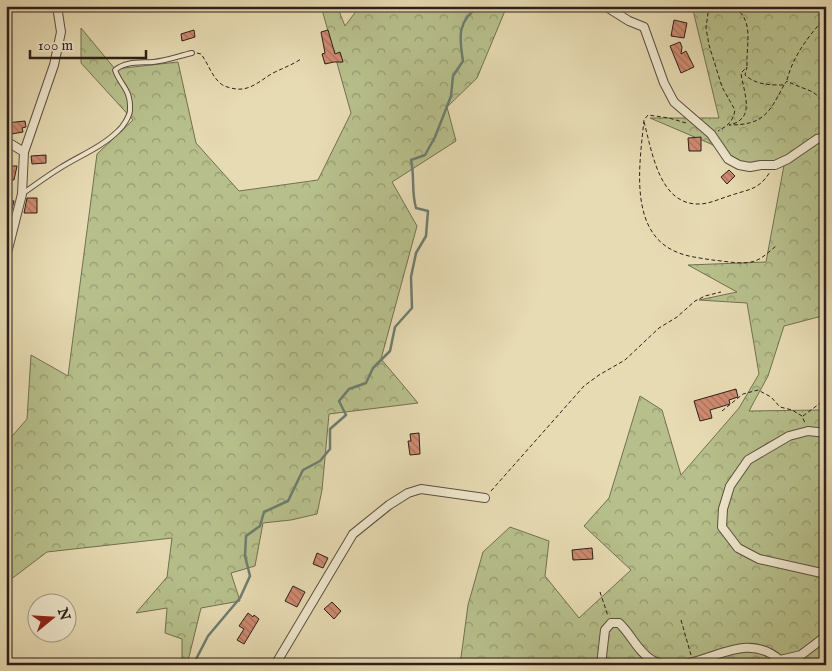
<svg xmlns="http://www.w3.org/2000/svg" width="832" height="671" viewBox="0 0 832 671" font-family="'IM FELL English',serif">
  <style>
    .forest { fill: url(#forest-crowns); stroke: #727052 }
    .lines { fill: none; stroke-linecap: round; stroke-linejoin: round }
    .stream { stroke: #6d7d70; stroke-width: 2.5 }
    .building { fill: url(#building-back-hatch); stroke: #2d1f19 }
    .lane-casing { stroke: #5c4e40; stroke-width: 6 }
    .street-casing { stroke: #5c4e40; stroke-width: 10 }
    .path { stroke: #2d1f19; stroke-width: 1; stroke-dasharray: 4 2.5; stroke-linecap: butt }
    .lane { stroke: #efe8ce; stroke-width: 4 }
    .street { stroke: #efe8ce; stroke-width: 8 }
  </style>
  <defs>
    <pattern id="forest-crowns" width="20" height="18" patternUnits="userSpaceOnUse" patternTransform="scale(1.25)"><rect width="20" height="18" fill="#b7c08c"/><path d="M2 6a3 3 0 1 1 6 0M12 15a3 3 0 1 1 6 0" fill="none" stroke="#959b72"/></pattern>
    <pattern id="building-back-hatch" width="6" height="6" patternUnits="userSpaceOnUse" patternTransform="scale(1.25)"><rect width="6" height="6" fill="#d08b71"/><path d="M-1 5l2 2M0 0l6 6M5-1l2 2" fill="none" stroke="#a9715c"/></pattern>
  </defs>
  <rect width="100%" height="100%" fill="#e7dbb3"/>
  <filter id="stains"><feTurbulence type="fractalNoise" baseFrequency=".004" numOctaves="4"/><feColorMatrix values="0 0 0 0 .2 0 0 0 0 .09 0 0 0 0 .02 0 0 0 .5 -.17"/></filter>
  <radialGradient id="worn" r=".72"><stop offset=".6" stop-color="#630" stop-opacity="0"/><stop offset="1" stop-color="#630" stop-opacity=".3"/></radialGradient>
  <!-- forest -->
  <path class="forest" d="M321 6H337L345 26 360 6H507L477 78 447 107 456 141 392 182 417 226 381 359 418 403 329 414 322 490 317 514 291 520 263 523 255 566 231 573 240 601 201 608 187 665H182V639L165 633 167 608 136 613 167 577 172 538 47 552 6 583V443L27 419 31 355 68 376 97 154 133 120 81 63V28L115 69 178 62 196 143 239 191 318 180 351 113Z
    M692 6H826V315L784 326 768 376 749 411 821 410 826 408V665H460L468 605 483 552 510 527 549 541 545 576 579 618 631 570 584 526 609 498 640 396 662 410 681 475 739 408 759 374 747 303 699 300 737 292 688 265 766 262 785 160 751 169 711 144 650 118H719Z"/>
  <g class="lines">
    <!-- stream -->
    <path class="stream" d="M193 665 208 636 240 598 250 576 245 556 246 536 260 526 264 512 288 501 303 470 320 461 330 449V429L346 415 339 401 349 389 366 383 373 368 390 351 395 327 412 308 411 277 416 253 426 236 428 211 416 208C411 190 415 178 411 160L425 155 435 137 451 96 453 76 463 61C459 37 457 20 480 6"/>
  </g>
  <!-- building -->
  <path class="building" d="M674 20 687 23 684 38 671 36Z
    M194 30 195 37 182 41 181 34Z
    M328 30 335 54 340 52 343 62H334L325 64 322 54 325 53 321 32Z
    M680 42 682 47 681 54 686 51 694 67 681 73 670 46Z
    M25 121 26 127 22 128 23 132 6 135V123Z
    M701 137V151H689L688 138Z
    M46 155V163L32 164 31 156Z
    M6 166H17L14 180H6Z
    M729 170 735 176 727 184 721 177Z
    M27 198H37V213H24Z
    M6 199 14 201 6 233Z
    M736 389 738 397 729 400 730 404 710 410 712 418 700 421 694 401Z
    M419 433 420 454 410 455 408 441H411L410 434Z
    M592 548 593 559 573 560 572 550Z
    M317 553 328 558 323 568 313 564Z
    M293 586 305 592 297 607 285 601Z
    M332 602 341 611 334 619 324 609Z
    M248 613 253 617 254 615 259 619 244 644 237 640 244 629 239 626Z"/>
  <g class="lines">
    <!-- lane casing -->
    <g class="lane-casing">
      <path id="lane" d="M22 194C35 185 47 176 60 168 79 156 102 147 118 131 123 127 129 117 130 111 131 88 121 87 115 70 126 61 139 63 153 62 166 61 179 56 192 53"/>
    </g>
    <!-- street casing -->
    <g class="street-casing">
      <path id="street" d="M605 6 629 21 644 27 664 83 674 102 711 134 728 159 739 165 750 167 761 165H775L788 159 817 139 826 137
        M6 141 24 152
        M6 257 22 194 24 152 54 65 61 32 57 6
        M826 433 808 431 789 436 748 460 730 486 723 509 722 527 738 548 759 559 826 574
        M275 665 353 534 389 505 408 493 421 489 485 498
        M601 665 605 630 611 623H619C631 634 638 652 652 660 656 663 663 664 668 665
        M680 665C716 660 747 632 780 660L801 655 826 636"/>
    </g>
    <!-- path -->
    <path class="path" d="M709 6 706 28 709 45 722 87 735 110C733 121 729 125 718 131
      M738 6 740 11
      M197 53 201 54C208 63 211 75 220 83 223 86 227 87 231 88 249 93 259 81 273 73 283 68 292 65 301 59
      M747 66C746 48 753 26 740 12L747 8 752 9 755 6
      M787 80C793 56 809 35 826 17
      M784 85C769 113 764 125 729 125 732 124 738 123 740 120 753 111 742 85 741 73L747 67 745 75C756 85 770 85 784 85L787 81C809 93 820 87 826 115
      M644 122C652 151 659 205 699 204 709 204 719 199 729 196 748 189 758 191 770 172
      M686 123 669 118 648 115 644 120C640 162 627 234 679 253 689 257 701 258 712 260 727 261 748 267 761 258 766 255 771 250 776 246
      M722 411 743 394 758 390 771 397 780 407 792 410 802 416 805 423
      M803 416 819 404 826 402
      M491 491 584 386 599 375 625 360 659 328 677 317 695 301 705 296 721 292
      M822 565 826 548
      M600 592 608 616
      M681 620 691 655"/>
    <!-- lane -->
    <use href="#lane" class="lane"/>
    <!-- street -->
    <use href="#street" class="street"/>
  </g>
  <!-- margin -->
  <rect width="832" height="671" fill="none" stroke="#e7dbb3" stroke-width="25"/>
  <rect x="8" y="8" width="817" height="656" fill="none" stroke="#2d1f19" stroke-width="2.5"/>
  <rect x="12" y="12" width="807" height="646" fill="none" stroke="#2d1f19"/>
  <!-- north arrow -->
  <g transform="translate(52 618) rotate(72)"><circle r="24" fill="#efe8ce" stroke="#a19886"/>
  <path d="M0-4L9 19L0 12L-9 19Z" fill="#8f2418"/>
  <text y="-8" font-size="14" font-weight="bold" text-anchor="middle" fill="#2d1f19">N</text>
  </g>
  <!-- scale -->
  <path d="M30 50v8h116v-8" fill="none" stroke="#2d1f19" stroke-width="2.5"/>
  <text x="38" y="50" font-size="15" fill="#2d1f19" stroke="#efe8ce" stroke-width="4" paint-order="stroke">100 m</text>
  <rect width="100%" height="100%" filter="url(#stains)"/>
  <rect width="100%" height="100%" fill="url(#worn)"/>
</svg>
